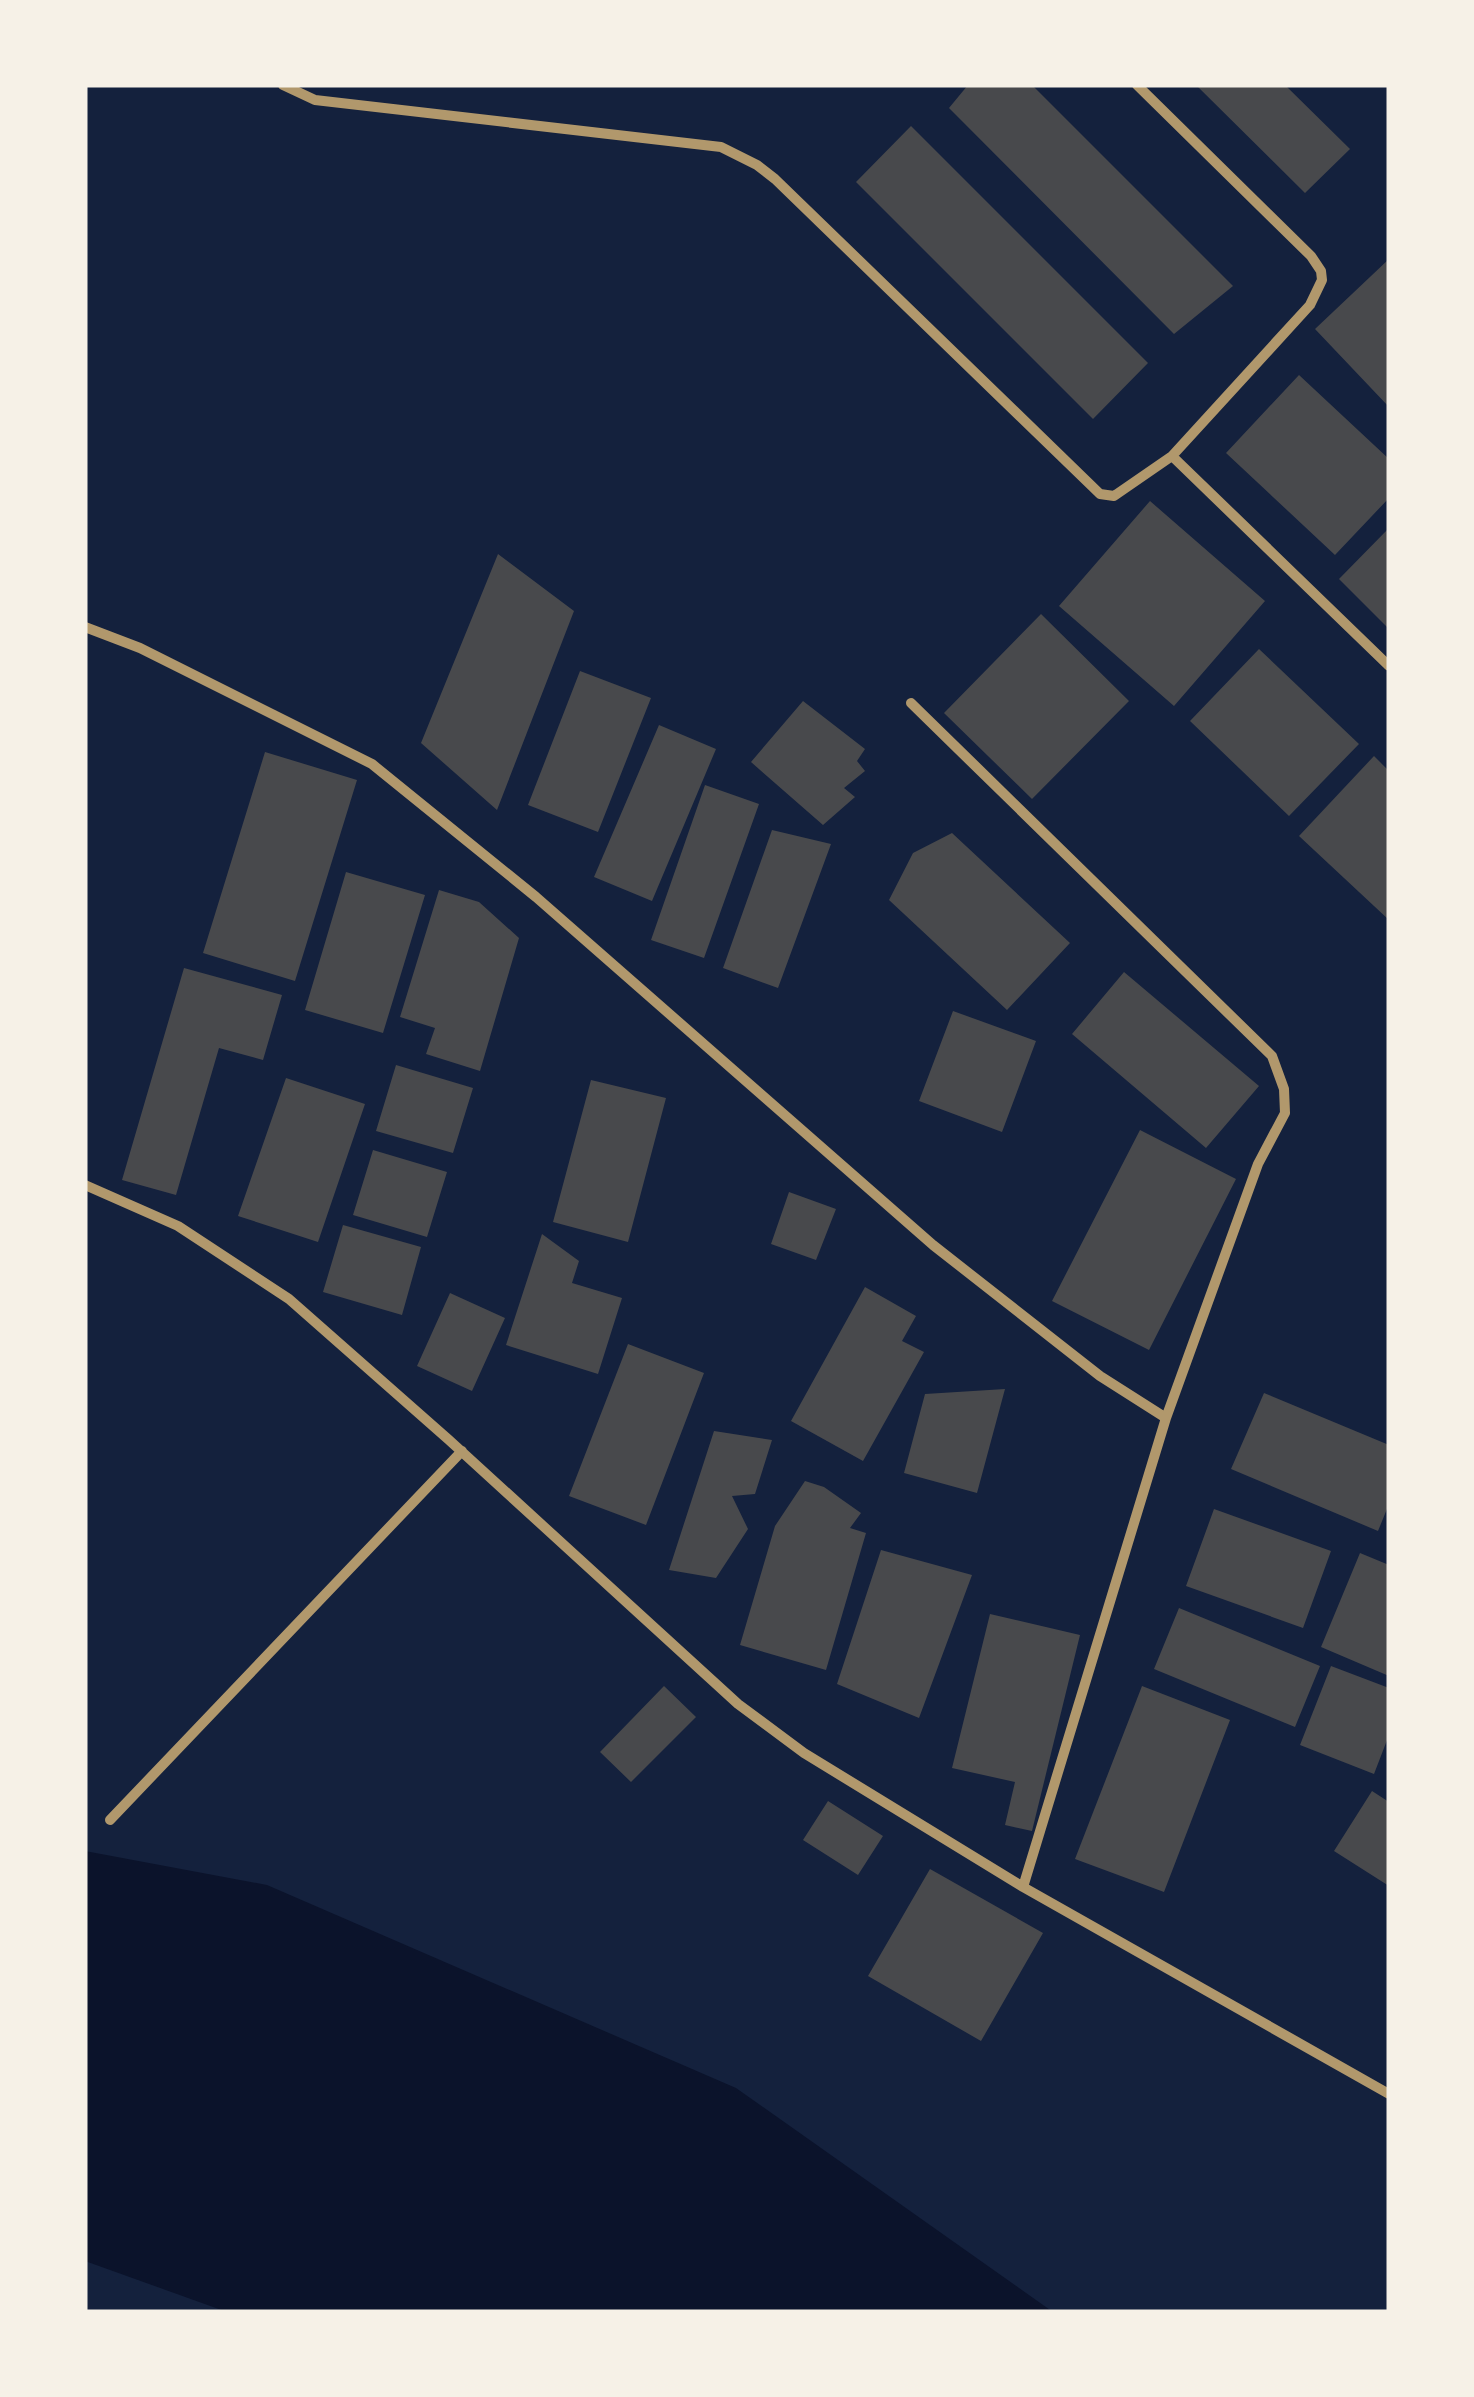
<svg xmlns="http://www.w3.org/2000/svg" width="1474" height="2397" viewBox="0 0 1474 2397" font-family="'DejaVu Sans',sans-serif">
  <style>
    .water { fill: #0b132b }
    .building { fill: #48494c }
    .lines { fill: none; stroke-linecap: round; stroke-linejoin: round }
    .minor { stroke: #b1986c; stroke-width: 10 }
  </style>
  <rect width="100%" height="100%" fill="#14213d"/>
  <!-- water -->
  <path class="water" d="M85 1851 267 1885 736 2088 1053 2312H227L85 2261Z"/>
  <!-- building -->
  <path class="building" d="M968 85H1032L1233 286 1174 334 949 108Z
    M1196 85H1285L1350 149 1305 193Z
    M911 126 1148 363 1093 419 856 182Z
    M1389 259V407L1315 329Z
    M1299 375 1389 459V498L1335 555 1226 453Z
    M1150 501 1265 601 1174 706 1059 606Z
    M1389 528V629L1339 579Z
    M498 554 574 611 497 810 421 743Z
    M1041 614 1129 701 1032 799 944 713Z
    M1259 649 1359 744 1289 816 1190 721Z
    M580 671 651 698 598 832 528 805Z
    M803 701 865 749 857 761 865 771 844 788 855 797 823 825 751 762Z
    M659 725 716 749 652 901 594 877Z
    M265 752 357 780 295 981 203 953Z
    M1374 756 1389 771V920L1299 836Z
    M705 785 759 804 704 958 651 940Z
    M772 830 831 844 778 988 723 968Z
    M952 833 1070 943 1007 1010 889 900 913 853Z
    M346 872 425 895 383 1033 305 1010Z
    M439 890 479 902 519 938 480 1071 426 1054 435 1028 400 1017Z
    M184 968 282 995 263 1060 219 1048 176 1195 122 1180Z
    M1124 972 1259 1086 1206 1148 1072 1034Z
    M953 1011 1036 1041 1002 1132 919 1101Z
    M396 1065 473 1088 453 1153 376 1131Z
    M286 1078 365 1104 318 1242 238 1216Z
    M591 1080 666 1098 628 1242 553 1222Z
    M1140 1130 1236 1179 1149 1350 1052 1301Z
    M373 1150 447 1172 427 1237 353 1215Z
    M789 1192 836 1209 816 1260 771 1244Z
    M343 1225 421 1247 402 1315 323 1292Z
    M542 1234 579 1261 572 1283 622 1298 598 1374 506 1345Z
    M865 1287 916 1316 902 1341 924 1352 863 1461 791 1421Z
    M450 1293 505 1318 472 1391 417 1366Z
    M628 1344 704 1373 646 1525 569 1496Z
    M1005 1389 977 1493 904 1473 925 1394Z
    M1264 1393 1389 1445V1504L1378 1531 1231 1469Z
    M714 1431 772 1440 755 1494 732 1496 748 1529 716 1578 669 1570Z
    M805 1481 824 1487 861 1513 850 1528 866 1533 826 1670 740 1645 775 1526Z
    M1214 1509 1331 1551 1303 1628 1186 1586Z
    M881 1550 972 1575 919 1718 837 1684Z
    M1360 1553 1389 1565V1676L1321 1647Z
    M1179 1608 1320 1666 1295 1727 1154 1669Z
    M990 1614 1080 1635 1032 1831 1005 1825 1015 1782 952 1768Z
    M1331 1666 1389 1688V1735L1374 1774 1300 1745Z
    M664 1686 696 1717 631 1782 600 1752Z
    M1142 1686 1230 1720 1164 1892 1075 1859Z
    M1372 1791 1389 1802V1886L1334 1851Z
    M828 1801 883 1836 858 1875 803 1840Z
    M930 1869 1043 1933 981 2041 868 1976Z"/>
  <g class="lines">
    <!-- minor -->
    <path class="minor" d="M283 85 315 100 721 147 757 165 775 179 1100 494 1114 496 1172 456 1310 305 1322 280 1321 271 1311 256 1137 85
      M1172 456 1389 666
      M85 627 140 648 372 764 536 897 933 1245 1100 1376 1166 1418
      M911 703 1272 1056 1284 1089 1285 1113 1258 1164 1166 1418 1023 1887
      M85 1185 178 1226 289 1299 449 1440 738 1704 804 1753 1023 1887 1389 2094
      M110 1820 462 1451"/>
  </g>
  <!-- border -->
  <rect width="1474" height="2397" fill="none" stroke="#f6f1e7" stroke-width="175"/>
</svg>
